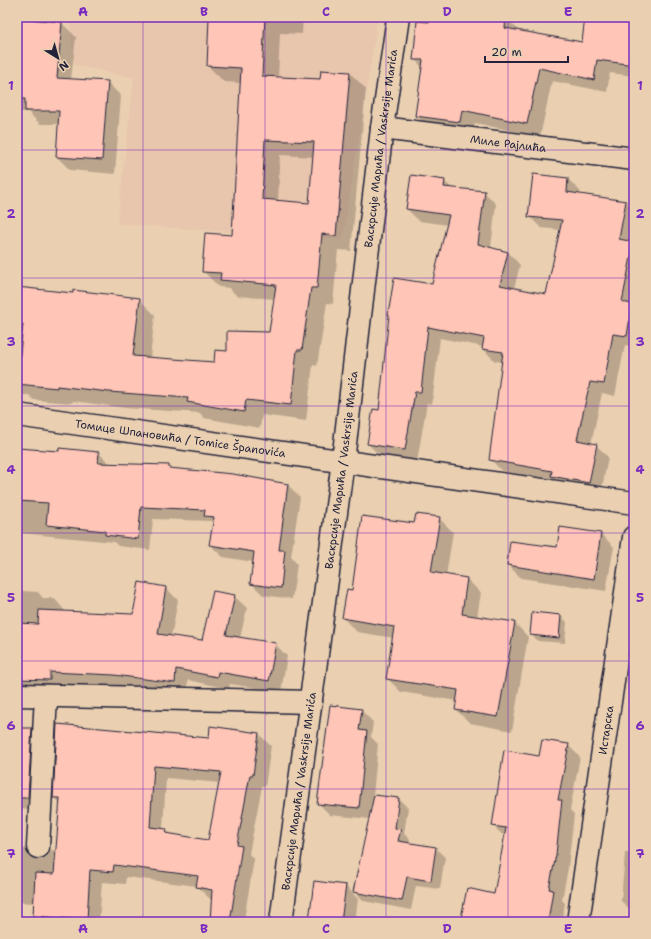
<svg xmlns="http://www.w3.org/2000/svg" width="651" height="939" viewBox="0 0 651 939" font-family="'Shantell Sans',sans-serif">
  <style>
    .built { fill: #e8c6ad }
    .shadow { fill: #0003; fill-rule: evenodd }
    .building { fill: #ffc5b6; stroke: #22223b; fill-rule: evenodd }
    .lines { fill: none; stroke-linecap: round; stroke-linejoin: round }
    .street-casing { stroke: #22223b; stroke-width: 25 }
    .street { stroke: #ead0b1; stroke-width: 22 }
    .grid { fill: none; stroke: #7b2cbf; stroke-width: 1; stroke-opacity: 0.55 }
    .labels { text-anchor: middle; stroke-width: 4; stroke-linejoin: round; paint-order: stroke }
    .street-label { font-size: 11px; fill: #22223b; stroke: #ead0b1 }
    .neatline { fill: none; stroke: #7b2cbf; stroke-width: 1.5 }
    .grid-label { font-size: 13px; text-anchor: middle; font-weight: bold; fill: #7b2cbf }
  </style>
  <rect width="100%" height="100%" fill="#ead0b1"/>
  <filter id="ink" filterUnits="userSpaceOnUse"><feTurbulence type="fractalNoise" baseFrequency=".025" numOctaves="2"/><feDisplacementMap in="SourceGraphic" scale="8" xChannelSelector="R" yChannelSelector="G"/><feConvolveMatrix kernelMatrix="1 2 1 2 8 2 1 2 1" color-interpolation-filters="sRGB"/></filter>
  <g filter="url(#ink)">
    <!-- built -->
    <path class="built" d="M69 17H378L343 240 117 224 134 78 74 65Z"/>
    <!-- shadow -->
    <path class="shadow" d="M210 17H303L302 34 280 33 278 78 321 80 350 73 366 89 351 251 338 250 333 304 327 303 317 366 313 365 306 421 262 415 260 428 204 418 200 413 125 408 73 401 72 403 34 400 29 395H17V277L23 282 22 288 139 299 155 315 150 358 214 363 228 352 269 333 275 299 237 296 229 288 219 287 203 271 233 236 241 83 224 82 208 66ZM280 155 314 157 310 204 278 201Z
      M431 17H506L519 31 583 43 586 17H634V76L610 73 607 92 552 81 540 137 475 123 473 135 430 129 416 116 423 68 414 59 430 23Z
      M17 19 62 23 76 37 71 80 107 82 121 96 115 174 70 170 57 157 59 124H40L28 112H17Z
      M568 179 580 191V195L626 202 634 210 632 242 634 243V347L625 345 615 396 602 393 591 444 596 445 608 457 601 494 559 482 502 471 490 459 503 362 495 361 483 349V347L440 338 432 404 427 403 417 462 380 456 368 444 380 411 390 316 389 315 433 285 448 225 419 221 407 209 444 181 453 189 484 192 496 204 491 248 508 252 520 265 514 289 547 295 561 230 541 228 529 216Z
      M17 449 99 453 110 464 169 466 172 469 288 485 300 497 291 557 297 564 292 599 263 595 251 583 253 562 223 557 210 545 214 524 211 521 153 519 150 550 118 546 114 542 20 533 17 563Z
      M439 518 453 532 446 576 467 579 481 593 477 617 515 623 528 637 512 731 470 723 456 710 457 701 401 692 387 678 394 638 357 632 343 618 352 591 415 525Z
      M561 528 601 534 614 547 606 591 521 578 508 565 558 549Z
      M140 583 166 588 178 600 171 637 203 641 234 596 247 608 240 638 275 644 287 656 281 692 230 684 229 689 188 680 187 695 126 687 62 684V692L17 688V585L23 591 38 592 43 598H54L66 612 134 615Z
      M533 613 561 616 567 622 565 643 538 641 531 634Z
      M361 710 373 722 371 737 378 744 373 796 399 799 408 808 404 834 410 839 409 844 435 848 445 857 440 889 416 886 411 910 363 901 354 892 370 819 330 815 318 803Z
      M17 729H31L43 741 40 809H23L17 803Z
      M259 734 271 746 265 787 262 786 249 854 254 859 244 920 247 922H211L213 899H210L197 886 126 877 125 884 102 882 99 922H40L34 916V903L17 902V848L25 849 37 860 45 859 51 850H57L60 803 54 797 209 739ZM166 778 220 783 209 841 172 835 166 830 163 829Z
      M568 745 580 757 570 810 574 814 568 868 562 900 565 903 562 922H461L468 890 495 895 505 837 493 826 540 758Z
      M625 853H634V913L621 901Z
      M315 882 346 886 358 899 355 922H309Z"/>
    <!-- building -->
    <path class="building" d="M209 17H265L262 76 320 79 321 70 350 72 336 236 322 234 317 288H311L302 350H297L291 405 246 400 244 412 187 402 188 398 109 392 57 386V388L17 384 23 324H17V287L73 293V290L140 298 133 356 214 362 215 350 227 351V331L269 332 276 285 220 280 221 273 202 272 205 233 232 235 241 68 207 66ZM265 140 314 142 309 203 262 199Z
      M430 17H506L505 28 582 42 585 17H633L631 31H634V65L597 60 594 80 539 68 527 124 462 110 460 122 415 116 423 60H413L417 21 429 22Z
      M17 18 62 22 57 78 108 81 102 160 56 157 59 111H25V99H17Z
      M533 174 568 178 567 192 626 201 619 239 634 242 622 302 632 304 627 336 613 334 604 384 590 382 577 440 597 444 589 483 551 476 552 471 489 460 503 352 482 349 484 338 428 327 421 392H415L405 450 367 444 373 409 379 410 389 315H388L394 278 432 284 449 215 406 209 411 175 445 180 444 187 485 191 478 244 508 252 500 285 546 294 562 220 528 217Z
      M17 448 59 451V448L99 452 98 463 169 465V468L233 474 288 484 279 550H285L281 588 250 584 254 552 209 545 214 517 204 516 205 510 141 507 138 539 105 535V531L46 525 48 503 17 501Z
      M416 514 440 517 431 572 467 578 462 614 515 622 498 717 455 710 458 690 386 679 394 627 342 618 347 589 352 590 362 516 414 523Z
      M560 527 601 533 594 579 507 565 510 541 557 547Z
      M139 582 166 587 158 634 202 640 213 591 235 595 226 635 276 643 269 681 218 672 217 677 176 669 175 683 114 675 50 672V680L17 679V623L38 624 39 610 133 614Z
      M532 612 561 615 559 638 530 635Z
      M330 705 362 709 359 730 367 731 359 808 317 804Z
      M57 724 209 738 210 726 259 733 253 775H250L237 845 242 846 230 922H210L212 890 196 887 198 876 114 865 113 872 90 870 87 920 33 916 35 873 54 874 60 798H53ZM154 766 221 772 208 840 166 833 167 829 150 827Z
      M17 728H32L28 798H17Z
      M542 740 569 744 558 800H562L556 855 549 889 553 890 548 922H484L461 918 467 888 494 894 506 828 492 826 504 750 539 756Z
      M374 795 399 798 395 828 401 829 398 841 436 847 431 881 407 877 402 901 353 892Z
      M314 881 346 885 341 922 309 920Z"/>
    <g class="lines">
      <!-- street casing -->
      <g class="street-casing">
        <g id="street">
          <path id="s1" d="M382 128 634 159"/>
          <path id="s2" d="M17 415 634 503"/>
          <path d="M17 695 311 702"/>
          <path d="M38 847 46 696"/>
          <path id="s3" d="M281 922 343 461 382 128 398 17"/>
          <path id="s4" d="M578 922 634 537"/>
        </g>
      </g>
      <!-- street -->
      <use href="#street" class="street"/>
    </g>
  </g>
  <!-- grid -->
  <path class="grid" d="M143 17V922M265 17V922M386 17V922M508 17V922M17 150H634M17 278H634M17 406H634M17 533H634M17 661H634M17 789H634"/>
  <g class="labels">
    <!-- street labels -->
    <g class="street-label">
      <text dy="4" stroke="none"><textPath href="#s1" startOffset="127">Миле Рајлића</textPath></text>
      <text dy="4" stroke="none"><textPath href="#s3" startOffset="780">Васкрсије Марића / Vaskrsije Marića</textPath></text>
      <text dy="4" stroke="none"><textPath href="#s2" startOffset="165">Томице Шпановића / Tomice Španovića</textPath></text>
      <text dy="4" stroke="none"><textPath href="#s3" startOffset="456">Васкрсије Марића / Vaskrsije Marića</textPath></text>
      <text dy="4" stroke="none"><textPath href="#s4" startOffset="194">Истарска</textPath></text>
      <text dy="4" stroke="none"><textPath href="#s3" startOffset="132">Васкрсије Марића / Vaskrsije Marića</textPath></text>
    </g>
  </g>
  <!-- margin -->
  <rect width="651" height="939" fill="none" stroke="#ead0b1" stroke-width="44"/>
  <!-- north arrow -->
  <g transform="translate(58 58) rotate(143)" stroke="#ead0b1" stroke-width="3" paint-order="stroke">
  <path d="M0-3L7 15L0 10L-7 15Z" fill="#22223b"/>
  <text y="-6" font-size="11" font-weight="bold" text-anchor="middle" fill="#22223b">N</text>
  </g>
  <!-- scale -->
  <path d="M485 56v6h83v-6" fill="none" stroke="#22223b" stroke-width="2"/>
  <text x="491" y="56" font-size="12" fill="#22223b" stroke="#ead0b1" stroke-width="3" paint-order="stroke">20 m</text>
  <rect x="22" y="22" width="607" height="895" class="neatline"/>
  <g class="grid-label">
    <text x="83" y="16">A</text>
    <text x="204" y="16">B</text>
    <text x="326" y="16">C</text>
    <text x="447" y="16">D</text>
    <text x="568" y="16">E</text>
    <text x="11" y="90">1</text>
    <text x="640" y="90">1</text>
    <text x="11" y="218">2</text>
    <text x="640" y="218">2</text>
    <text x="11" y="346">3</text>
    <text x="640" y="346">3</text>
    <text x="11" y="474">4</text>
    <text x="640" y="474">4</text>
    <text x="11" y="602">5</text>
    <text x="640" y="602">5</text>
    <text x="11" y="730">6</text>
    <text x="640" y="730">6</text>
    <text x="11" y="858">7</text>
    <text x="640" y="858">7</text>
    <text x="83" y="933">A</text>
    <text x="204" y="933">B</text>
    <text x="326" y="933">C</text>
    <text x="447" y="933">D</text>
    <text x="568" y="933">E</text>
  </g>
</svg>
